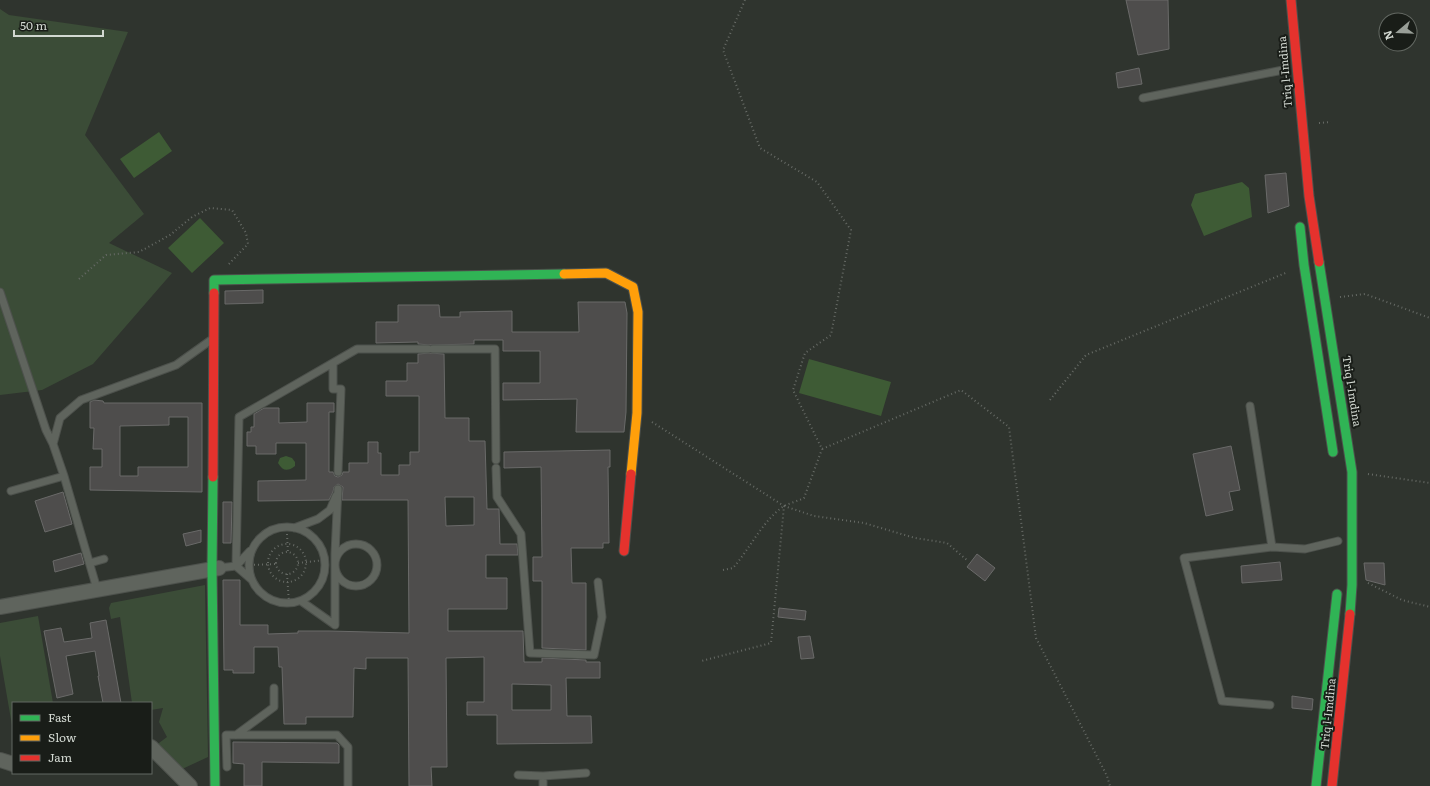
<svg xmlns="http://www.w3.org/2000/svg" width="1430" height="786" viewBox="0 0 1430 786" font-family="Literata,serif">
  <style>
    .green { fill: #3b4c37 }
    .water { fill: #3e5b35 }
    .building { fill: #4e4d4c; stroke: #6a6a69; fill-rule: evenodd }
    .lines { fill: none; stroke-linecap: round; stroke-linejoin: round }
    .lane-casing { stroke: #4d514c; stroke-width: 9 }
    .street-casing { stroke: #4d514c; stroke-width: 16 }
    .fast-casing { stroke: #4d514c; stroke-width: 11 }
    .slow-casing { stroke: #4d514c; stroke-width: 11 }
    .jam-casing { stroke: #4d514c; stroke-width: 11 }
    .path { stroke: #666a65; stroke-width: 2; stroke-dasharray: 1 3; stroke-linecap: butt }
    .lane { stroke: #5f645d; stroke-width: 7 }
    .street { stroke: #5f645d; stroke-width: 14 }
    .fast { stroke: #30b455; stroke-width: 9 }
    .slow { stroke: #ff9f0a; stroke-width: 9 }
    .jam { stroke: #e5322d; stroke-width: 9 }
    .labels { text-anchor: middle; stroke-width: 4; stroke-linejoin: round; paint-order: stroke }
    .street-label { font-size: 11px; fill: #d2d8d1; stroke: #191d18 }
  </style>
  <rect width="100%" height="100%" fill="#2f342e"/>
  <!-- green -->
  <path class="green" d="M0 9 9 15 128 32 85 135 144 214 109 243 172 273 93 364 42 390 0 395Z
    M205 585 208 757 180 770 155 746 167 737 159 722 163 708 151 710V703H132L120 617 111 619 109 608 111 603Z
    M38 616 53 703H13V731L0 656V623Z"/>
  <!-- water -->
  <path class="water" d="M159 132 172 151 134 178 120 159Z
    M1242 182 1249 188 1252 217 1204 236 1191 205 1195 194Z
    M200 218 224 243 192 273 168 248Z
    M809 359 891 382 881 416 799 393Z
    M286 456 292 458 295 462V466C287 472 283 471 278 463L280 458Z"/>
  <!-- building -->
  <path class="building" d="M1126 0H1168L1169 49 1138 55Z
    M1139 68 1142 84 1118 88 1116 73Z
    M1286 173 1289 206 1268 213 1265 175Z
    M263 290V303L225 304V291Z
    M578 302H625L627 313 626 412 624 432H576L577 399 503 400V383H540V351H503V340H474V344L430 345 418 344V342L376 343V322H398V305H439L440 317H460V312L512 311V332H579Z
    M430 353 444 354 445 418H469V441H485L487 509H499L500 544H517L518 555H486V578H507V609H448V631H523L524 662H542V658L586 660V662H600V678H566L567 716H591L592 743 497 744V715H467V702H484V657L446 658 447 767H431L432 786H409L408 658H366V669L354 668 353 717H306V724H284L282 667H279L278 647H254V673H233V670H224L223 580H240V625H268V634L298 633V631H329L409 633 408 500H342L343 487 338 484 334 487 333 492 329 500 258 501V481L306 480V443H276V454H256V446H247V432H251V427H254V414L264 408H279V423L307 422V403H334V412H329V472H333L335 476 338 477 342 475 343 472H349V463H368V442H378V453H381V475H399V465H410V452H419V396H386V381H407V363H418V354ZM445 497H474V525L446 526ZM512 684 551 685V710H512Z
    M94 400 103 401 104 403H202V492L90 490V467H102V449H93L94 428H90V402ZM169 417H188V467H138V476H120V426L169 425Z
    M1231 446 1240 490 1229 492 1233 510 1206 516 1193 454Z
    M610 450V467H608L609 543H603V548H571L572 583H586V650L542 648V581H533V557H542L541 467 504 468V452Z
    M63 492 72 524 45 532 35 501Z
    M223 502H232L231 543H223Z
    M201 530V542L186 546 183 534Z
    M81 553 84 564 55 572 53 561Z
    M977 554 995 568 985 581 967 567Z
    M1280 562 1282 580 1242 583 1241 566Z
    M1364 563H1384L1385 585 1366 580Z
    M779 608 806 611 805 620 778 617Z
    M106 620 121 703H103L98 676H99L95 651 66 656 73 694 57 698 44 631 61 628 64 642 92 638 90 623Z
    M810 636 814 658 801 659 798 637Z
    M1292 696 1313 699 1312 710 1292 708Z
    M233 742 337 743 339 745V763L262 762V786H244V764L233 763Z"/>
  <g class="lines">
    <!-- lane casing -->
    <g class="lane-casing">
      <path id="lane" d="M1143 98 1283 70
        M0 292 46 430 53 444
        M433 349H495L496 460
        M333 363V389H341L338 472
        M1250 406 1272 547
        M496 468 497 497 521 534 530 653 594 655 602 617 598 582
        M64 476 53 444 60 418 81 400 176 365 211 340
        M11 491 64 476 97 589
        M249 565a38 38 0 1 1 76 0a38 38 0 1 1-76 0Z
        M294 528 318 519 330 510 336 496
        M335 565a21 21 0 1 1 42 0a21 21 0 1 1-42 0Z
        M90 563 104 559
        M236 566 239 417 357 349H428
        M236 566 251 579
        M219 568 236 566 250 551
        M301 601 335 625
        M335 625V554L338 489
        M1270 705 1222 701 1184 558 1272 547 1305 549 1338 541
        M236 735 274 707V688
        M227 767 226 735H337L348 747V786
        M518 775 543 776 586 773
        M543 786V776"/>
    </g>
    <!-- street casing -->
    <g class="street-casing">
      <path id="street" d="M0 607 219 568
        M151 747 190 786
        M0 760 13 764"/>
    </g>
    <!-- fast casing -->
    <g class="fast-casing">
      <path id="fast" d="M1300 227 1304 265 1333 452
        M1319 262 1352 472V585L1350 614
        M214 293V280L564 274
        M213 477 212 569 215 786
        M1316 786 1337 594"/>
    </g>
    <!-- slow casing -->
    <g class="slow-casing">
      <path id="slow" d="M564 274 606 273 633 287 638 312 637 413 631 474"/>
    </g>
    <!-- jam casing -->
    <g class="jam-casing">
      <path id="jam" d="M1291 0 1309 196 1319 262
        M213 477 214 293
        M624 551 631 474
        M1332 786 1350 614"/>
    </g>
    <!-- path -->
    <path class="path" d="M745 0 723 50 760 148 817 182 851 230 831 335 805 353 793 390 822 449 961 390 1009 427 1036 638 1107 776 1110 786
      M1319 123 1331 122
      M79 279 106 255 139 252 170 235 192 217 210 208 232 210 246 233 248 244 228 265
      M1340 297 1365 294 1430 318
      M1050 400 1086 355 1288 272
      M652 422 784 506 771 643 701 661
      M1368 474 1430 483
      M784 506 814 516 864 523 915 538 947 543 968 561
      M287 534 288 553
      M268 563a19 19 0 1 1 38 0a19 19 0 1 1-38 0Z
      M276 563a11 11 0 1 1 22 0a11 11 0 1 1-22 0Z
      M298 563 325 560
      M250 565 277 564
      M723 570 733 568C749 550 763 520 784 506 790 503 798 501 804 498L822 449
      M287 574 289 603
      M1368 583 1402 600 1430 607"/>
    <!-- lane -->
    <use href="#lane" class="lane"/>
    <!-- street -->
    <use href="#street" class="street"/>
    <!-- fast -->
    <use href="#fast" class="fast"/>
    <!-- slow -->
    <use href="#slow" class="slow"/>
    <!-- jam -->
    <use href="#jam" class="jam"/>
  </g>
  <g class="labels">
    <!-- street labels -->
    <g class="street-label">
      <text transform="translate(1285 72) rotate(-95)" y="4">Triq l-Imdina</text>
      <text transform="translate(1352 391) rotate(81)" y="4">Triq l-Imdina</text>
      <text transform="translate(1328 714) rotate(-84)" y="4">Triq l-Imdina</text>
    </g>
  </g>
  <!-- legend -->
  <rect x="12" y="702" width="140" height="72" fill="#191d18" stroke="#636862"/>
  <rect x="20" y="715" width="20" height="6" fill="#30b455" stroke="#636862"/>
  <text x="48" y="722" font-size="12" fill="#d2d8d1">Fast</text>
  <rect x="20" y="735" width="20" height="6" fill="#ff9f0a" stroke="#636862"/>
  <text x="48" y="742" font-size="12" fill="#d2d8d1">Slow</text>
  <rect x="20" y="755" width="20" height="6" fill="#e5322d" stroke="#636862"/>
  <text x="48" y="762" font-size="12" fill="#d2d8d1">Jam</text>
  <!-- north arrow -->
  <g transform="translate(1398 32) rotate(251)"><circle r="19" fill="#191d18" stroke="#636862"/>
  <path d="M0-3L7 15L0 10L-7 15Z" fill="#999f98"/>
  <text y="-6" font-size="11" font-weight="bold" text-anchor="middle" fill="#d2d8d1">N</text>
  </g>
  <!-- scale -->
  <path d="M14 30v6h89v-6" fill="none" stroke="#d2d8d1" stroke-width="2"/>
  <text x="20" y="30" font-size="12" fill="#d2d8d1" stroke="#191d18" stroke-width="3" paint-order="stroke">50 m</text>
</svg>
